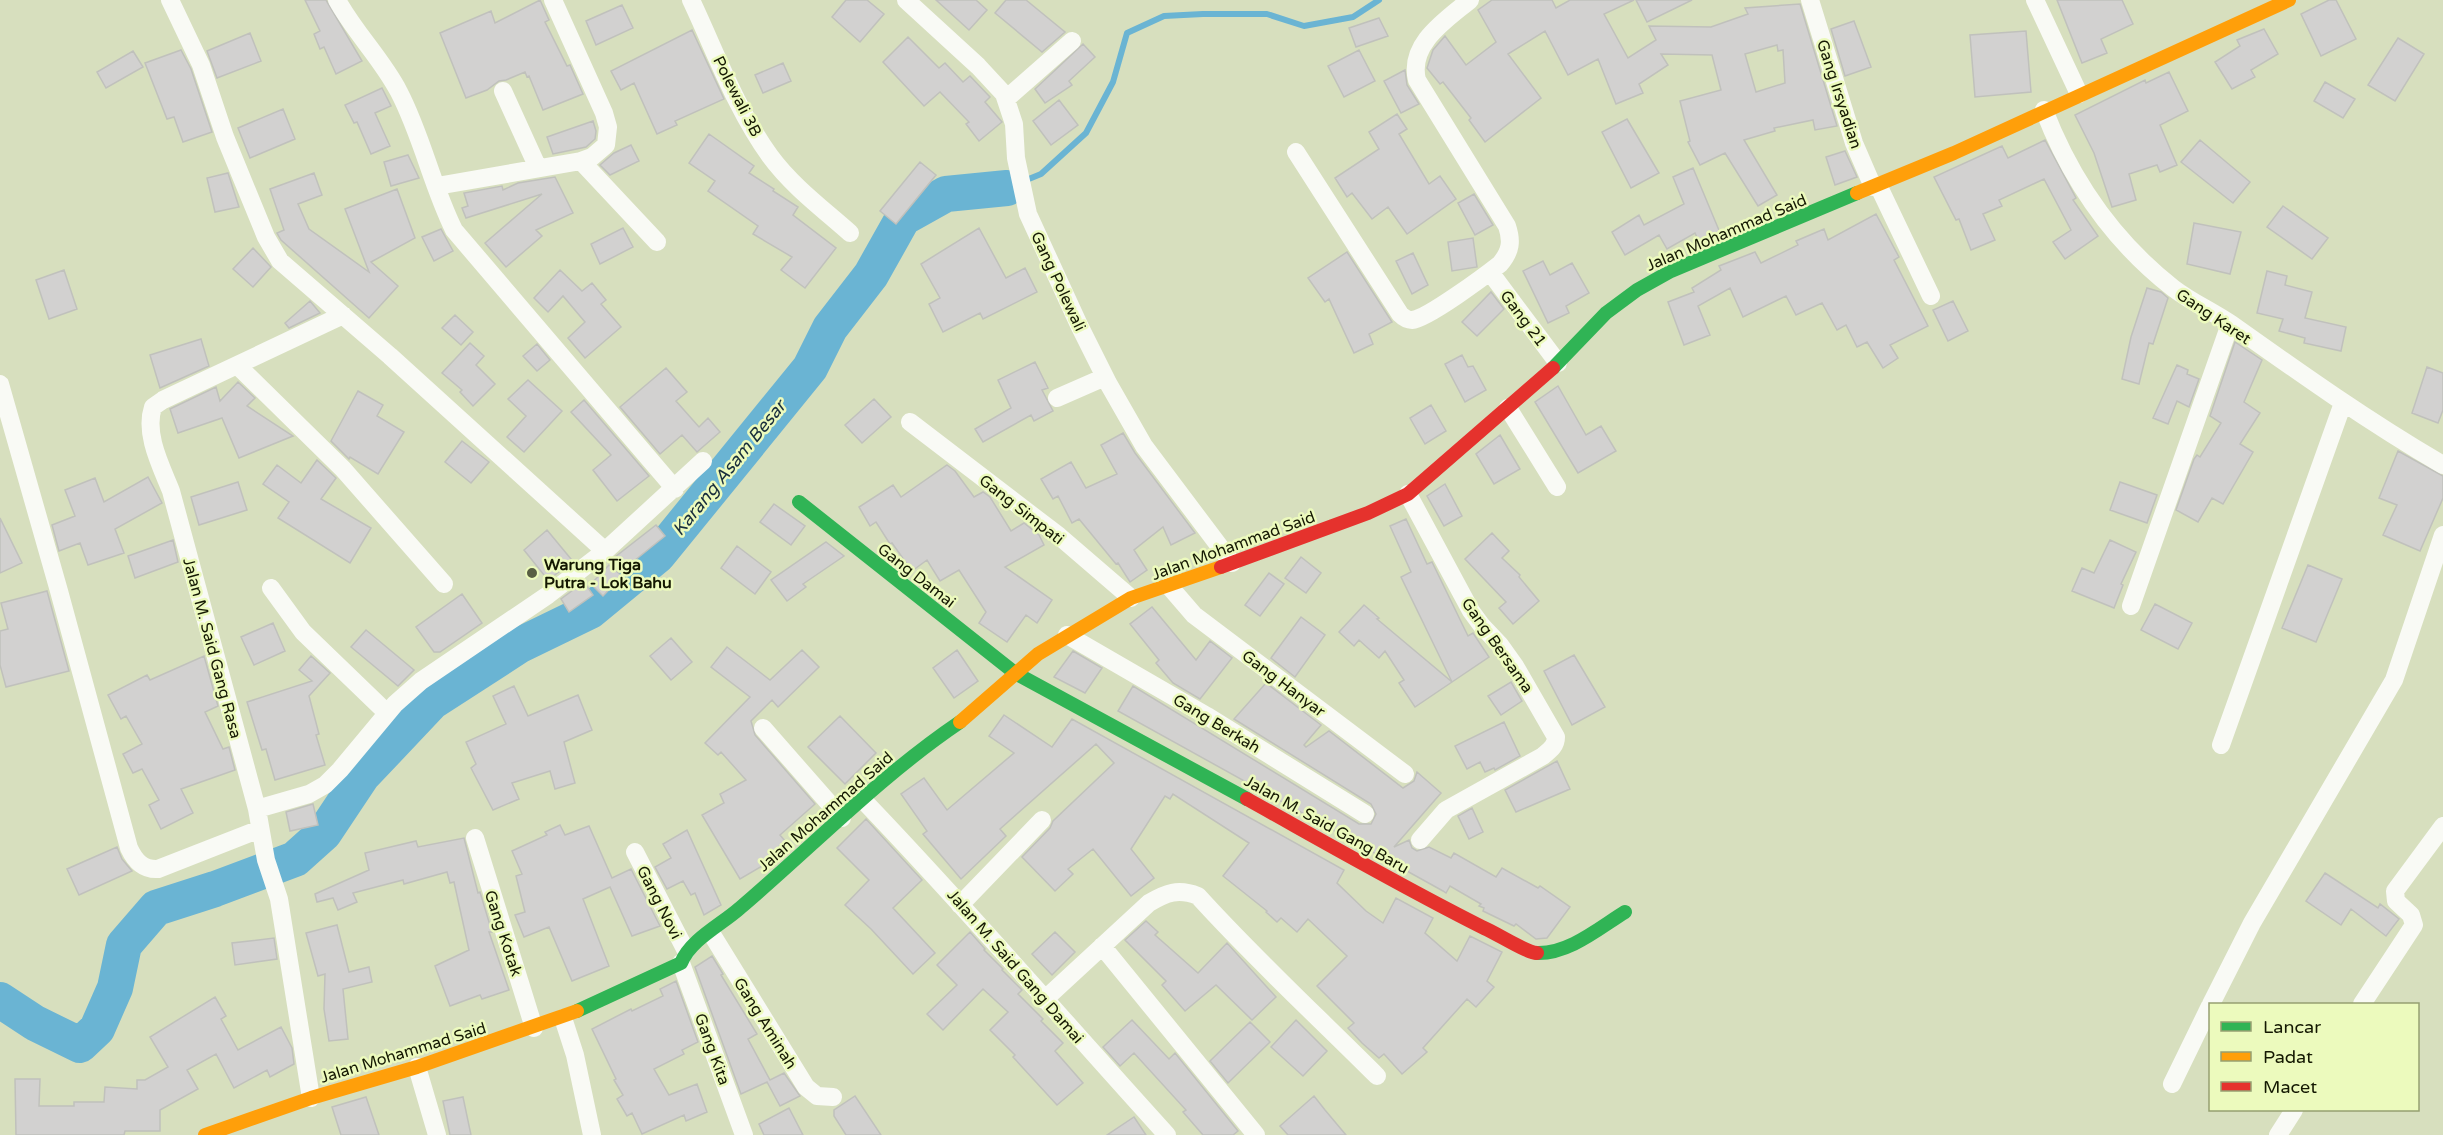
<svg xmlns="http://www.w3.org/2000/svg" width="2443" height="1135" viewBox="0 0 2443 1135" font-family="'Varela Round',sans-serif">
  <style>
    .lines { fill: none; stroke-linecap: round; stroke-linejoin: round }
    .stream { stroke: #6ab4d3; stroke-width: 6 }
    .river { stroke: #6ab4d3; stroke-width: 36 }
    .building { fill: #d2d1d0; stroke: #c0c1bc; stroke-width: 1.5; fill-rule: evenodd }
    .street { stroke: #f9faf5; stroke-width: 18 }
    .fast { stroke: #30b455; stroke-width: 14 }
    .slow { stroke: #ff9f0a; stroke-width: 14 }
    .jam { stroke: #e5322d; stroke-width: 14 }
    .poi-dot { fill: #585e44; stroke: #ecfabd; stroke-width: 2 }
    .labels { text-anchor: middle; stroke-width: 5; stroke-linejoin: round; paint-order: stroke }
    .street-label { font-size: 16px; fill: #141802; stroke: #ecfabd }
    .poi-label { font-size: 16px; font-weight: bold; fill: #141802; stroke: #ecfabd; text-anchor: start }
    .water-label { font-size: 18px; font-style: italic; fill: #182e3c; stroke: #ecfabd }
  </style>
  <rect width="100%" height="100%" fill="#d7dfbe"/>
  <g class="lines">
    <!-- stream -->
    <path class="stream" d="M1007 188 1041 174 1086 133 1113 82 1127 33 1164 16 1203 14H1267L1304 26 1353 17 1379 0"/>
    <!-- river -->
    <path class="river" d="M0 1000 35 1023 80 1045 97 1029 115 988 124 945 156 908 215 889 295 859 324 833 362 776 432 702 520 645 590 611 658 555 810 368 830 328 871 275 903 218 946 194 1007 188"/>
  </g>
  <!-- building -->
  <path class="building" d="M305 0H326L362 61 336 74 324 47 320 49 314 34 320 31Z
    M540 0 549 20 545 22 567 66 570 65 583 94 543 110 529 76 527 77 525 72 506 80 499 81 487 90 466 98 440 33 491 11 495 23Z
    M846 0H867L884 14 860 42 832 17Z
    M936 0H976L987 10 969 30Z
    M1006 0H1026L1065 32 1042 52 995 13Z
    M1492 0H1552L1556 8 1570 0H1634L1604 14 1628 58 1656 40 1649 26 1711 27 1748 14 1745 8 1800 4 1837 126 1815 130 1813 120 1774 128 1775 131 1744 140 1777 195 1758 206 1725 153 1700 165 1688 142 1690 141 1680 101 1721 90 1712 55 1661 54 1668 65 1639 84 1643 93 1616 104 1598 59 1568 75 1545 31 1508 54 1541 98 1485 142 1469 120 1471 118 1443 82 1440 84 1427 68 1433 50 1445 36 1466 65 1496 42 1478 10ZM1777 45 1778 51 1783 50 1785 83 1756 92 1745 54Z
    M1636 0H1692L1647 22Z
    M2057 0H2122L2133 24 2101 39 2107 53 2082 63Z
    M2329 0H2336L2356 39 2321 56 2301 14Z
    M622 5 633 28 596 45 586 21Z
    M1379 18 1388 36 1356 47 1349 28Z
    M1854 21 1871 67 1845 76 1831 29Z
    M2264 29 2278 54 2251 70 2255 77 2232 89 2215 62 2240 46 2237 40Z
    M692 30 724 99 675 121 677 125 657 134 634 83 621 90 611 71Z
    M2026 31 2031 92 1975 97 1970 35Z
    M250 33 261 61 217 78 207 51Z
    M908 37 939 68 945 63 963 82 970 76 990 97 985 102 1002 122 979 141 966 124 969 122 940 92 924 106 883 62Z
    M2398 38 2424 54 2395 101 2368 85Z
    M1083 44 1095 57 1069 81 1072 85 1045 103 1035 89Z
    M181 50 191 69 212 132 183 142 174 117 167 119 145 63Z
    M1359 50 1375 81 1344 97 1328 66Z
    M133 51 143 67 106 88 97 72Z
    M783 63 791 81 763 93 755 75Z
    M1405 70 1407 85 1419 104 1401 113 1384 81Z
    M2169 72 2188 111 2160 125 2177 165 2160 172 2157 165 2129 174 2136 200 2112 207 2094 153 2075 115 2145 80 2146 83Z
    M2325 82 2355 99 2343 118 2314 101Z
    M382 88 391 106 375 113 390 146 371 154 357 122 354 123 345 105Z
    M1059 100 1078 125 1051 145 1033 121Z
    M283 109 295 139 250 158 238 128Z
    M1397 114 1407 129 1399 134 1429 184 1440 176 1456 199 1407 234 1388 207 1372 219 1352 193 1347 197 1335 178 1379 149 1369 132Z
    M1627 119 1659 173 1631 188 1602 132Z
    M593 121 596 131 595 139 586 147 553 154 547 137Z
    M709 134 754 166 749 173 774 189 773 191 798 207 793 215 836 248 805 288 781 270 792 257 753 234 758 226 708 191 715 181 689 163Z
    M2045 140 2076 198 2073 200 2098 236 2065 259 2053 242 2071 230 2044 179 1999 200 2002 206 1983 214 1995 240 1971 250 1959 219 1956 220 1934 177 2002 146 2008 158Z
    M2200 140 2250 182 2233 203 2181 162Z
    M631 145 639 161 610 175 600 165 614 153Z
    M1845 151 1857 177 1835 185 1826 157Z
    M408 155 419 178 391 186 384 162Z
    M920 162 936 175 896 224 880 211Z
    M1693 168 1721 235 1700 244 1695 233 1667 249 1659 235 1625 255 1612 232 1639 215 1644 225 1684 204 1673 177Z
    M228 173 239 207 215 212 207 178Z
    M314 173 322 195 298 204 309 229 369 272 345 209 397 189 415 238 371 262 398 286 369 318 281 240 277 233 284 230 270 189Z
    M555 177 573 213 536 230 542 236 506 267 485 243 542 194 466 218 462 208 468 206 464 193 502 186 503 190 518 183Z
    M1474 194 1493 225 1475 235 1458 203Z
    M2283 206 2328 238 2312 259 2267 227Z
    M1876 214 1899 257 1894 260 1928 326 1890 345 1898 358 1883 368 1867 342 1857 347 1846 325 1837 330 1822 303 1796 315 1786 296 1743 317 1730 288 1698 306 1710 335 1684 345 1668 302 1694 292 1692 288 1721 270 1719 266 1755 252 1761 263 1798 245 1796 241 1824 229 1828 240Z
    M2194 223 2241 232 2230 274 2187 264Z
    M623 228 633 247 600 264 591 244Z
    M979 228 1006 278 1025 268 1037 292 983 319 980 313 943 332 929 304 940 298 921 264Z
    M441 229 453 251 434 261 422 237Z
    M1473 238 1477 267 1452 271 1448 242Z
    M253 248 271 267 253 287 233 269Z
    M1347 252 1392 322 1369 334 1373 344 1354 353 1329 299 1325 302 1308 278Z
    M1413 253 1428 285 1412 294 1396 261Z
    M1543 261 1550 275 1572 263 1589 293 1566 306 1569 313 1548 323 1523 271Z
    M64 270 77 309 49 319 36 280Z
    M560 270 582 291 592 283 606 300 601 304 621 327 585 358 568 338 585 322 563 296 548 312 534 298Z
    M2267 271 2287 276 2285 285 2312 292 2305 318 2346 327 2341 351 2304 343 2305 338 2279 331 2283 319 2257 313Z
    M2147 288 2161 292 2168 298 2153 344 2149 343 2139 384 2122 379 2131 337Z
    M1491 292 1504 309 1477 336 1462 322Z
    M310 301 320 313 289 328 285 323Z
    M1953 301 1968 331 1948 341 1933 310Z
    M455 315 473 332 461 345 442 328Z
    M201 339 209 366 160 388 150 355Z
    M2235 342 2262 360 2244 402 2260 413 2240 444 2253 452 2223 504 2212 498 2198 522 2176 510 2194 459 2197 455 2200 457 2221 423 2210 416Z
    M470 343 484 356 476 365 495 384 473 406 460 392 462 390 442 373Z
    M537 344 550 360 537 371 523 356Z
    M1462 355 1468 367 1473 366 1486 390 1465 402 1445 364Z
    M1035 362 1048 388 1042 390 1053 411 1034 421 1031 415 983 442 975 429 1011 408 998 380Z
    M2177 365 2188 370 2187 374 2199 379 2189 407 2177 401 2168 424 2153 418Z
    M2427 367 2443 373V410L2438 423 2412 413Z
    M666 368 687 392 676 401 699 427 708 418 720 432 697 452 682 435 660 454 620 407Z
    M528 380 562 411 524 452 507 437 526 416 508 399Z
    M238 382 255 398 247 406 293 436 239 458 222 418 178 433 170 409 216 387 220 401Z
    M1558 386 1586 435 1601 426 1616 451 1578 473 1535 402Z
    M358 391 383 405 377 416 404 432 378 474 350 457 349 459 331 441Z
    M874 399 891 417 862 443 845 425Z
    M584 400 649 476 617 501 593 470 611 455 571 412Z
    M1431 405 1446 431 1425 444 1410 418Z
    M1123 433 1135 453 1195 533 1171 545 1163 527 1134 550 1147 570 1130 582 1118 563 1116 564 1079 519 1072 523 1058 496 1053 499 1041 479 1071 462 1086 488 1117 474 1101 445Z
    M1500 435 1520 469 1494 484 1476 454Z
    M462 441 489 462 471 483 445 462Z
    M2398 451 2443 476V498L2420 551 2383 535 2397 505 2379 498Z
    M317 460 336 478 321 499 371 528 350 563 278 518 289 502 263 484 277 465 301 483Z
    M947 465 955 471 974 497 983 492 990 497 1011 531 1024 523 1039 535 1044 545 1005 567 1052 600 1037 623 1026 615 1007 642 979 623 986 612 959 570 940 581 927 560 912 571 892 543 890 544 876 522 870 526 859 507 893 485 901 497Z
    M148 477 162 503 115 529 124 553 88 565 80 543 59 551 52 525 75 516 65 490 95 478 104 502Z
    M238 482 247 510 199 525 191 497Z
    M2120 482 2157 495 2147 523 2110 510Z
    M1445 484 1462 516 1444 526 1427 496Z
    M774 504 805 526 791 545 760 522Z
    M0 518 22 563 0 573Z
    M1406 519 1427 564 1432 562 1468 636 1473 633 1489 657 1452 682 1401 577 1411 572 1390 526Z
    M656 525 665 536 619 573 610 561Z
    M547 530 571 559 569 561 571 563 548 580 524 550Z
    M1492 533 1509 551 1502 558 1520 575 1519 577 1539 601 1513 624 1499 608 1506 602 1465 559Z
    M173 540 178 562 135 578 128 556Z
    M2110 540 2136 552 2121 584 2123 585 2114 608 2072 591 2082 568 2094 573Z
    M826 542 844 556 803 584 806 587 787 601 771 580Z
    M737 546 771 572 755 594 721 568Z
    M1301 557 1321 573 1306 593 1285 578Z
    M609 565 622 576 603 596 591 584Z
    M2308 565 2342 579 2316 642 2282 628Z
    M1269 573 1284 584 1260 616 1245 605Z
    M584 582 593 595 569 612 561 599Z
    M47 591 69 671 6 687 0 665V631L8 629 1 603Z
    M462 594 482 623 440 652H434L416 627Z
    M2155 604 2192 623 2178 649 2141 630Z
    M1364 605 1379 618 1377 619 1452 682 1415 707 1399 683 1404 680 1385 651 1379 658 1359 640 1354 646 1339 632Z
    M1152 607 1196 660 1210 641 1232 658 1200 699 1173 683 1156 663 1159 660 1130 624Z
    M1301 617 1325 635 1295 677 1271 658Z
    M273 623 285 651 254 665 241 637Z
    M366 630 414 670 398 686 351 647Z
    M671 638 692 662 671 680 650 656Z
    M727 647 770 680 802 650 819 667 778 707 772 700 751 721 755 735 815 804 780 835 785 841 762 862 764 865 740 879 702 815 724 803 720 794 746 780 721 752 718 755 705 743 750 697 711 667Z
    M957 650 978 681 954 698 933 668Z
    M1073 651 1102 668 1085 693 1054 677Z
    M1574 655 1605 707 1572 725 1544 671Z
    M204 656 218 706 205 712 223 749 229 747 235 770 181 789 193 813 161 829 149 805 159 800 142 769 133 773 123 754 142 744 126 716 121 719 108 695 147 675 150 680Z
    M311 656 330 673 309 696 319 734 316 735 325 765 275 780 266 749 262 750 247 702 312 681 299 670Z
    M1511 682 1522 701 1501 715 1488 696Z
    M1266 683 1321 725 1304 745 1306 747 1329 731 1403 788 1414 781 1417 772 1441 793 1394 847 1409 840 1412 848 1417 851 1429 847 1451 858 1454 853 1496 877 1502 868 1538 888 1540 886 1570 907 1547 938 1536 939 1516 924 1514 926 1483 911 1484 908 1479 906 1481 904 1450 886 1446 893 1443 891 1118 711 1133 686 1359 824H1371L1376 814 1371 804 1234 719Z
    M514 686 528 716 578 695 592 730 564 742 575 783 555 789 550 771 512 783 519 799 493 810 471 768 476 764 466 742 506 724 493 696Z
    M1004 715 1052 747 1072 719 1344 870 1337 883 1366 911 1383 923 1396 898 1433 918 1425 933 1457 961 1470 936 1502 952 1487 981 1494 987 1476 1007 1467 999 1423 1048 1427 1052 1402 1074 1384 1054 1379 1058 1362 1043 1348 1028 1354 1023 1317 986 1347 956 1308 919 1297 932 1281 918 1277 922 1266 912 1267 911 1223 876 1249 843 1173 794 1170 799 1165 796 1131 849 1154 878 1131 896 1093 849 1068 869 1073 874 1055 891 1022 857 1050 828 1053 821 1114 763 1096 744 1000 829 1006 836 961 879 923 834 927 831 901 794 924 778 947 810 1014 753 989 736Z
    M840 716 876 753 845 784 808 747Z
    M1504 722 1520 756 1495 770 1494 768 1485 772 1480 762 1467 769 1455 746Z
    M1557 761 1570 789 1516 812 1505 790Z
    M313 804 318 825 290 831 286 812Z
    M1472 808 1483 832 1469 839 1458 816Z
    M866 819 922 880 893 908 935 953 913 974 871 929 845 905 869 880 837 848Z
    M560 825 565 835 589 826 612 878 631 869 660 926 632 936 610 887 583 899 609 966 572 981 549 927 524 937 515 915 525 912 516 876 522 874 512 851 547 835 545 832Z
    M687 830 721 905 704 915 695 893 691 895 683 881 667 889 655 867 671 858 663 844Z
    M464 838 478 893 480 892 492 932H489L509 990 482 999 480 995 450 1006 435 966 469 950 454 882 450 883 447 872 404 884 403 880 353 893 357 902 338 910 333 898 317 902 315 894 369 870 365 853 416 841 418 847Z
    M117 847 122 859 132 871 79 895 67 869Z
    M2325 873 2378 908 2380 904 2399 919 2386 936 2351 909 2341 925 2306 901Z
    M1146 921 1158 932 1155 935 1198 973 1227 943 1276 997 1252 1020 1216 985 1185 1011 1162 985 1166 981 1125 940Z
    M337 925 349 972 369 967 372 982 343 989 348 1039 329 1041 324 1009 325 974 318 976 306 933Z
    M970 932 985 949 984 950 1003 969 1002 970 1022 990 1018 994 1043 1019 1041 1021 1063 1043 1055 1051 1083 1083 1057 1105 1013 1057 1015 1055 990 1030 1008 1012 983 989 943 1030 927 1014 957 985 937 965Z
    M1055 932 1075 952 1052 975 1032 954Z
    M274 938 277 959 235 965 232 943Z
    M712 956 723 974 721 975 757 1034 748 1039 770 1080 784 1073 800 1096 780 1106 767 1082 741 1094 695 967Z
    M676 981 698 1042 682 1050 684 1054 654 1069 669 1095 697 1084 707 1112 686 1121 684 1115 642 1134 632 1113 627 1116 617 1099 623 1095 614 1080 616 1079 592 1029 631 1009 632 1011 663 996 660 989Z
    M215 997 226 1016 221 1019 238 1050 281 1027 292 1048 294 1064 270 1077 267 1070 234 1088 216 1054 187 1070 198 1089 160 1110V1131H125L124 1135H16L15 1079H40L39 1106H74V1102H104L105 1087 137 1089V1080H145L168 1067 150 1037Z
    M1132 1020 1169 1059 1175 1053 1238 1131 1233 1135H1203L1183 1112 1186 1110 1134 1053 1120 1066 1103 1047Z
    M1296 1020 1327 1051 1303 1076 1271 1047Z
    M1250 1022 1270 1042 1228 1083 1210 1061Z
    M855 1096 881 1135H846L834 1116V1110Z
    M1314 1096 1325 1110 1346 1135H1288L1280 1126Z
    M366 1097 379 1135H341L332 1107Z
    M463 1097 471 1135H450L443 1101Z
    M789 1108 803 1135H764L759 1124Z
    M1134 1117 1146 1135H1107Z"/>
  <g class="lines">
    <!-- street -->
    <path class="street" d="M170 0 201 65 225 137 266 237 280 261 390 356 605 551
      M337 0C355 33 382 59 399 92 422 136 432 186 454 230L675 489
      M691 0C716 53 736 109 770 156 792 186 823 209 850 233
      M906 0 978 66 1004 94 1014 124 1016 158 1028 214 1079 325 1108 383 1144 446 1232 563
      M1810 0 1854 143 1873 187
      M2035 0 2079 94
      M503 91 538 168
      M1006 99 1072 41
      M2044 110C2071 180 2113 241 2173 288 2191 302 2212 311 2231 324 2300 373 2369 422 2443 465
      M1296 152 1400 314C1403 317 1408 320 1412 320 1427 319 1486 275 1500 264 1511 251 1512 241 1507 226L1417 80C1408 44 1446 20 1470 0
      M581 161 657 242
      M1878 185 1931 296
      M437 186 581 161 592 157 606 145 608 127 604 113 553 0
      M1490 272 1558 363
      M238 366 343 469 444 584
      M0 384 59 591 129 848C135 861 143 870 158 869L260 829
      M1057 398 1105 377
      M1508 408 1557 487
      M910 422 1059 536 1131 598
      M1408 494 1471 611 1482 626 1500 645 1515 666 1556 737C1556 746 1550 750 1543 756L1446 810 1420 840
      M1169 586 1194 615 1405 774
      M271 588 303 632 387 713
      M2131 606 2230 324
      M1067 635 1207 716 1365 814
      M763 728 842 818
      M2221 745 2343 403
      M862 799C967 908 1065 1023 1167 1135
      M257 809 309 794 325 785 340 770 395 704 421 681 548 595 605 551 703 461
      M475 838 534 1028
      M635 852 686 951
      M960 905 1042 820
      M711 933 806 1087 817 1096 833 1097
      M1102 946 1256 1135
      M681 963 744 1135
      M1044 1000 1149 903C1166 893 1178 888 1198 896 1255 959 1317 1016 1377 1076
      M2211 1004 2252 923 2394 680 2443 535
      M2362 1004 2414 925 2411 915 2396 901 2395 891 2443 826
      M563 1018 575 1055 592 1135
      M417 1067 437 1135
      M2172 1084 2210 1006
      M311 1098 279 899 266 860 257 809 171 491C161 466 144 434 153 407L163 400 343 315
      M2278 1135 2294 1110"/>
    <!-- fast -->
    <path class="fast" d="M1553 368 1606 313 1637 290 1671 271 1857 193
      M799 502 1015 673 1247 799
      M1537 953C1569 954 1599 928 1625 912
      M577 1011 681 963C691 939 721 925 740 908 813 846 880 776 960 722"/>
    <!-- slow -->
    <path class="slow" d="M1857 193 1954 153 2289 0
      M960 722 1038 654 1131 598 1221 567
      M205 1135 311 1098 417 1067 577 1011"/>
    <!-- jam -->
    <path class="jam" d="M1221 567 1368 513 1408 494 1553 368
      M1247 799C1326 843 1404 888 1484 928 1498 934 1525 952 1537 953"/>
  </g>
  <!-- markers -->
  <circle class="poi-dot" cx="532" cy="573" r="6"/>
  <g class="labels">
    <!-- street labels -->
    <g class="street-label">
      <text transform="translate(1840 94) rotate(72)" y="6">Gang Irsyadian</text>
      <text transform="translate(738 96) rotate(63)" y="6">Polewali 3B</text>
      <text transform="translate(1726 232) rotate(-23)" y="6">Jalan Mohammad Said</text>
      <text transform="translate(1059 281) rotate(65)" y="6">Gang Polewali</text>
      <text transform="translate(2214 316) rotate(34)" y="6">Gang Karet</text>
      <text transform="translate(1524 318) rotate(53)" y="6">Gang 21</text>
      <text transform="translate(1022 509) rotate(38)" y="6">Gang Simpati</text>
      <text transform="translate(1233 545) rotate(-20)" y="6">Jalan Mohammad Said</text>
      <text transform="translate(917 575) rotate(38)" y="6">Gang Damai</text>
      <text transform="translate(1498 645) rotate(55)" y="6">Gang Bersama</text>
      <text transform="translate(213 648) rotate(75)" y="6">Jalan M. Said Gang Rasa</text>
      <text transform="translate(1284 683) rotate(37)" y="6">Gang Hanyar</text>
      <text transform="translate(1217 723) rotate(31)" y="6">Gang Berkah</text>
      <text transform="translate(825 811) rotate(-41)" y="6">Jalan Mohammad Said</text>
      <text transform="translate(1327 824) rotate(29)" y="6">Jalan M. Said Gang Baru</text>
      <text transform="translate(660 902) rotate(63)" y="6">Gang Novi</text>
      <text transform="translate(504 933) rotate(72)" y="6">Gang Kotak</text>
      <text transform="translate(1016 966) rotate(49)" y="6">Jalan M. Said Gang Damai</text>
      <text transform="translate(766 1023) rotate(58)" y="6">Gang Aminah</text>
      <text transform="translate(713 1049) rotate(70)" y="6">Gang Kita</text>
      <text transform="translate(403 1052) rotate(-17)" y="6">Jalan Mohammad Said</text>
    </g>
    <!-- poi labels -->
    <g class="poi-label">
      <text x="544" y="570">Warung Tiga<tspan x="544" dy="18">Putra - Lok Bahu</tspan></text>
    </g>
    <!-- water labels -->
    <g class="water-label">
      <text transform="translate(729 468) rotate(-51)" y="6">Karang Asam Besar</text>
    </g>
  </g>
  <!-- legend -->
  <rect x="2209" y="1003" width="210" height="108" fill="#ecfabd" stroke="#96a072" stroke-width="1.5"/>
  <rect x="2221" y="1022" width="30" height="9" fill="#30b455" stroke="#96a072" stroke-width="1.5"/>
  <text x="2263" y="1033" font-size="18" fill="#141802">Lancar</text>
  <rect x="2221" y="1052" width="30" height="9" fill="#ff9f0a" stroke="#96a072" stroke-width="1.5"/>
  <text x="2263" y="1063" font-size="18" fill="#141802">Padat</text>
  <rect x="2221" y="1082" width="30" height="9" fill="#e5322d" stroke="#96a072" stroke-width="1.5"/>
  <text x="2263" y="1093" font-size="18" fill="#141802">Macet</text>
</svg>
